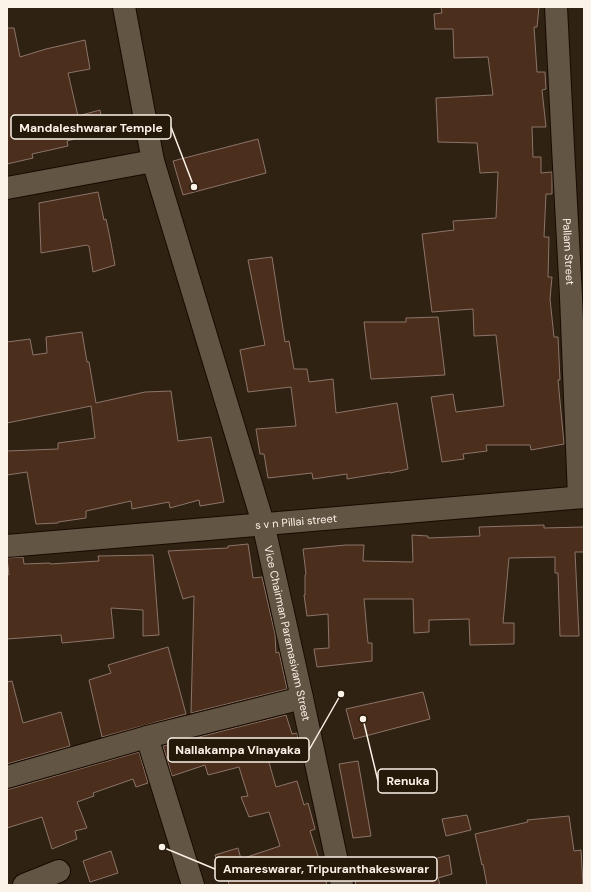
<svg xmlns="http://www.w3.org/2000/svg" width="591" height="892" viewBox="0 0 591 892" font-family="'DM Sans',sans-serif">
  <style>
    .building { fill: #4c2e1d; stroke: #8b7469 }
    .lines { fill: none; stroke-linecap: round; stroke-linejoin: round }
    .minor-casing { stroke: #170b00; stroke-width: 24 }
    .minor { stroke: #635543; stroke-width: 22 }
    .labels { text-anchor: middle; stroke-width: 3; stroke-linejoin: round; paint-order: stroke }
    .street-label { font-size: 11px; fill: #fbf2e8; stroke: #251909 }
    .leader { fill: none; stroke: #fbf2e8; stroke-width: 1.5 }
    .callout-dot { fill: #fbf2e8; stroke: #251909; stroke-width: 1.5 }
    .callout { fill: #251909; stroke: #fbf2e8; stroke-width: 1.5 }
    .callout-label { font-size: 12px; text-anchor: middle; font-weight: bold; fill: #fbf2e8 }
  </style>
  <rect width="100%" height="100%" fill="#2f2212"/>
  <!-- building -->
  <path class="building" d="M441 7H539L537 27H534L537 72H545L546 89 542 90 546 127H532L533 157H541V173L552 172V194H546L544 237H549L548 277H552L550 299 554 337H558L560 380H558L564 444 531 450 530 445H486L487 451 463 454 464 459 442 462 431 397 453 394 456 412 504 406 496 335 474 336 473 309 432 312 422 234 454 230 453 221 496 218 498 172 480 173 477 143 438 142 436 98 493 95 488 57 454 58 453 29H435L434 14 442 13Z
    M7 28H14L20 57 46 49 85 40 90 69 68 73 78 116 100 110 104 131 67 141 68 146 32 154 33 158 7 164Z
    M258 139 266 173 183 195 173 161Z
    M98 192 104 220 106 219 111 243 115 265 93 272 89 246H88L87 245 41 253 39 203Z
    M272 257 285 342 289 341 294 369H307L309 382 333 379 336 413 397 403 408 469 390 473V472L347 479V474L313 479 312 473 268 478 264 454H260L256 429 296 426 291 387 248 392 240 350 265 345 248 260Z
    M438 317 445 375 371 379 364 322H406V318Z
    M82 332 87 362H89L96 403 145 392 171 391 178 441 211 437 224 502 200 506 199 500 170 508 169 502 132 509 131 501 86 511V518L58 522V523L36 524 27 472 7 475V451L58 449V443L95 438 91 406 7 423V342L30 339 33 355 47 353 46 337Z
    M544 525V528L584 527V552H575L579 636H560L558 573H555V557L509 558 503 623H514V644L470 645 469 619 429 620V632L414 633 413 599H364L368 643H372V661L317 667 314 649 329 648 328 614 307 616 304 595H305V575L306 574 303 549 346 545H364L363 561 413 562 412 535 428 536V538L480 536 479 527Z
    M248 544 253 578 262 577 275 634 276 653 279 652 287 689 191 713 194 596 183 599 168 551 228 548V546Z
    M153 555 159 635 143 636V610L111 608 114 638 62 643 61 635 7 639V574L9 575 7 558 23 557 24 564 50 563V564L99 561 98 556Z
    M168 647 186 714 102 737 89 680 111 673 108 665Z
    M12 681 23 723 61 712 70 746 7 764V682Z
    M423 692 430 719 354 739 346 709Z
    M286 715 292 734 297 733 300 749 268 759 276 787 297 781 304 805 308 803 315 829 310 831 327 885H229L228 879 223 881 215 855 238 848 241 859 280 846 269 812 249 817 241 797 248 796 239 767 208 775 205 765 172 776 163 746Z
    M139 752 148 783 136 787 133 779 93 793 94 796 77 802 87 828 75 831 77 839 52 849 42 817 7 828V789H10Z
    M358 761 371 836 353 838 339 764Z
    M467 815 471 830 446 836 442 819Z
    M569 816 574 851 581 850 583 885H487L483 864 482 865 475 834 528 822 527 820Z
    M111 851 118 873 90 882 83 861Z
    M449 855 452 874 438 878 440 885H356L355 880Z"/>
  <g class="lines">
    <!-- minor casing -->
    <g class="minor-casing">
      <g id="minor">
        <path id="s1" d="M124 7 153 161 263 523 302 698 342 885"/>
        <path id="s2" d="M556 7 563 147 571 297 579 497"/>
        <path d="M7 188 153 161"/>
        <path id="s3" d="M7 546 584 497"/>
        <path d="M147 737 193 885"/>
        <path d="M7 777 147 737 302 698"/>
        <path d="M24 885 59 871"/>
      </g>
    </g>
    <!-- minor -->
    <use href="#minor" class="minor"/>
  </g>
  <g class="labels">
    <!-- street labels -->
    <g class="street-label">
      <text dy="4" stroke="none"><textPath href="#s2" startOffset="245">Pallam Street</textPath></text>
      <text dy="4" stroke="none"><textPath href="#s3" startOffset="290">s v n Pillai street</textPath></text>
      <text dy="4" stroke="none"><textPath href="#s1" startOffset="648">Vice Chairman Paramasivam Street</textPath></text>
    </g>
  </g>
  <!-- callouts -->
  <path class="leader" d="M194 187L171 127M341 694L309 750M363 719L378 781M162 847L215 869"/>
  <g class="callout-dot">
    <circle cx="194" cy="187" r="4"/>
    <circle cx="341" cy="694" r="4"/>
    <circle cx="363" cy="719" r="4"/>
    <circle cx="162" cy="847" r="4"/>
  </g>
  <g class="callout">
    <rect x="11" y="115" width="160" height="24" rx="4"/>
    <rect x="168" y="738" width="141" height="24" rx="4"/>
    <rect x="378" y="769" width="59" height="24" rx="4"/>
    <rect x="215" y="857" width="222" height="24" rx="4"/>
  </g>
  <g class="callout-label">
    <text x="91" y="132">Mandaleshwarar Temple</text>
    <text x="238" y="754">Nallakampa Vinayaka</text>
    <text x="408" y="785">Renuka</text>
    <text x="326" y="873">Amareswarar, Tripuranthakeswarar</text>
  </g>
  <!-- border -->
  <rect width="591" height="892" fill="none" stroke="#fbf2e8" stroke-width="16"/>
</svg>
